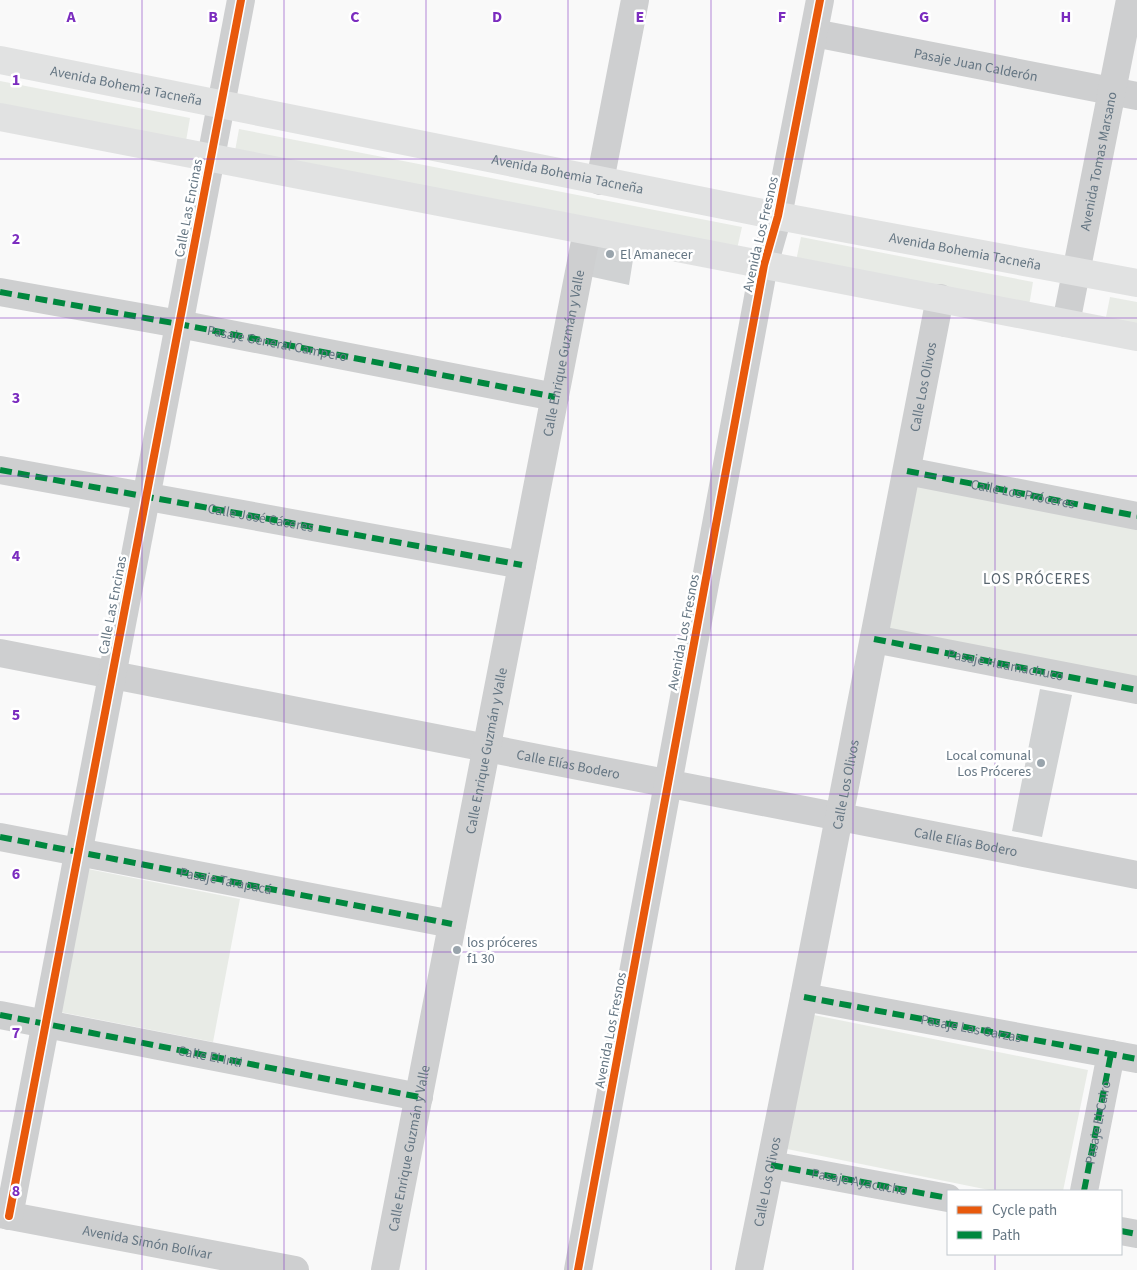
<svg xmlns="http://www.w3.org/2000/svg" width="1137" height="1270" viewBox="0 0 1137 1270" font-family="'Source Sans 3',sans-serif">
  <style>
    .green { fill: #e8ebe6 }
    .building { fill: #d0d2d3 }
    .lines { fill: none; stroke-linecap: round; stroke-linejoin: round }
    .minor { stroke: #cecfd0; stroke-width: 28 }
    .major { stroke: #e1e2e2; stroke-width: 28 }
    .quiet { stroke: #00873e; stroke-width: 6; stroke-dasharray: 12 6; stroke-linecap: butt }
    .cycleway-casing { stroke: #fff; stroke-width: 11 }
    .cycleway { stroke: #e8590c; stroke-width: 8 }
    .grid { fill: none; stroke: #7b2cbf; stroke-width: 1; stroke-opacity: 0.55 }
    .poi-dot { fill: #99a4ac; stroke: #fff; stroke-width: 2 }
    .labels { text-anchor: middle; stroke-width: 5; stroke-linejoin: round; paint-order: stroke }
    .street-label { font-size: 14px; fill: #657683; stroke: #fff }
    .poi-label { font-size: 14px; fill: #657683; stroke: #fff; text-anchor: start }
    .neighbourhood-label { font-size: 15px; letter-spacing: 1px; fill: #57646e; stroke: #fff }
    .grid-label { font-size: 16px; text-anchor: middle; font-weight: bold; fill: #7b2cbf; stroke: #fff; stroke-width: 5; stroke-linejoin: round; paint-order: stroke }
  </style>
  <rect width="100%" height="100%" fill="#f9f9f9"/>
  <!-- green -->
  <path class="green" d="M0 81 190 118 186 141 0 105Z
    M239 129 742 227 737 249 235 151Z
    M801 237 1033 282 1029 306 796 261Z
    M1110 297 1137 302V328L1105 322Z
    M918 481 1137 522V680L888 635Z
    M88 869 240 899 213 1042 60 1012Z
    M814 1015 1088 1070 1063 1191H994L787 1149Z"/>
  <!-- building -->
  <path class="building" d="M604 243 635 247 629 285 588 276 590 252Z
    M1040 689 1072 695 1042 837 1012 831Z"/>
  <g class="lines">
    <!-- minor -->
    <g class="minor">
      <path id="s1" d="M814 33 1137 96"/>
      <path d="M600 181 635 0"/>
      <path d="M0 292 179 324 555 397"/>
      <path id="s2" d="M1066 323 1130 0"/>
      <path d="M0 470 522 565"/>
      <path d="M907 471 1137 516"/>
      <path id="s3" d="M874 639 1137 690"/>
      <path id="s4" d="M0 653 1137 875"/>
      <path id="s5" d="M0 837 452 924"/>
      <path id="s6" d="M804 997 1137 1059"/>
      <path id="s7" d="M0 1015 419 1097"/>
      <path id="s8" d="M771 1165 948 1198"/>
      <path id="s9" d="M1084 1191 1111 1054"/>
      <path id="s10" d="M0 1214 295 1270"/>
      <path d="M9 1216 241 0"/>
      <path d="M1121 1231 1137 1234"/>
      <path id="s11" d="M385 1270 587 231"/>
      <path d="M578 1270 764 265 778 216 820 0"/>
      <path id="s12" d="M749 1270 804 997 940 298"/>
    </g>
    <!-- major -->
    <g class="major">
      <path id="s13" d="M0 60 778 216 1137 283"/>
      <path d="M0 117 1137 337"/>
    </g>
    <!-- quiet -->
    <g class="quiet">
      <path id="s14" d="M0 292 179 324 555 397"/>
      <path id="s15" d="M0 470 522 565"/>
      <path id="s16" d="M907 471 1137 516"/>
      <path d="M874 639 1137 690"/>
      <path d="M0 837 452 924"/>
      <path d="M804 997 1137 1059"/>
      <path d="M0 1015 419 1097"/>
      <path d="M771 1165 948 1198"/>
      <path d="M1084 1191 1111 1054"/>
      <path d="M1121 1231 1137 1234"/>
    </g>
    <!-- cycleway casing -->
    <g class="cycleway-casing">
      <path id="cycleway" d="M9 1216 241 0
        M578 1270 764 265 778 216 820 0"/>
    </g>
    <!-- cycleway -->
    <use href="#cycleway" class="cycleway"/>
  </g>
  <!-- grid -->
  <path class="grid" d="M142 0V1270M284 0V1270M426 0V1270M568 0V1270M711 0V1270M853 0V1270M995 0V1191M0 159H1137M0 318H1137M0 476H1137M0 635H1137M0 794H1137M0 952H1137M0 1111H1137M995 1254V1270"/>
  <!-- markers -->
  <g class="poi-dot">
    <circle cx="610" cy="254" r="5"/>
    <circle cx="1041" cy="763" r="5"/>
    <circle cx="457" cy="950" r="5"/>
  </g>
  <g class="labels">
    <!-- street labels -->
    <g class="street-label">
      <text dy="5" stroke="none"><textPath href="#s1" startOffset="165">Pasaje Juan Calderón</textPath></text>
      <text dy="5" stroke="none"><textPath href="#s13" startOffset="129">Avenida Bohemia Tacneña</textPath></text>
      <text dy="5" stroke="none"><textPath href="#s2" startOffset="165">Avenida Tomas Marsano</textPath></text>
      <text dy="5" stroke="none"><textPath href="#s13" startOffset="579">Avenida Bohemia Tacneña</textPath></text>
      <text transform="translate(188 208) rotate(-79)" y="5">Calle Las Encinas</text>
      <text transform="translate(760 234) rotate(-77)" y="5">Avenida Los Fresnos</text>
      <text dy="5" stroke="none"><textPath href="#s13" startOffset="984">Avenida Bohemia Tacneña</textPath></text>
      <text dy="5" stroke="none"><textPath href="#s14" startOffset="282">Pasaje General Campero</textPath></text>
      <text dy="5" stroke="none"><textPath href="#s11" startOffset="934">Calle Enrique Guzmán y Valle</textPath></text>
      <text dy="5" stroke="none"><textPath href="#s12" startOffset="900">Calle Los Olivos</textPath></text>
      <text dy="5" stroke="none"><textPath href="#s16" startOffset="118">Calle Los Próceres</textPath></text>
      <text dy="5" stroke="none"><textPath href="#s15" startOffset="265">Calle José Cáceres</textPath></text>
      <text transform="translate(112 605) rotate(-79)" y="5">Calle Las Encinas</text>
      <text transform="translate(683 632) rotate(-79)" y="5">Avenida Los Fresnos</text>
      <text dy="5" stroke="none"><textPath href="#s3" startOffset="134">Pasaje Huamachuco</textPath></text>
      <text dy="5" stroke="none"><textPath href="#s11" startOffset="529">Calle Enrique Guzmán y Valle</textPath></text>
      <text dy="5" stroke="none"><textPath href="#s4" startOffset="579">Calle Elías Bodero</textPath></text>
      <text dy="5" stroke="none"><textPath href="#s12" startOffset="495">Calle Los Olivos</textPath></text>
      <text dy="5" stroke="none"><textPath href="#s4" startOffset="984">Calle Elías Bodero</textPath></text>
      <text dy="5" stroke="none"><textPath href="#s5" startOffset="230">Pasaje Tarapacá</textPath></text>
      <text dy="5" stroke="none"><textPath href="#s6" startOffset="170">Pasaje Las Garzas</textPath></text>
      <text transform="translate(610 1030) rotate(-79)" y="5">Avenida Los Fresnos</text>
      <text dy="5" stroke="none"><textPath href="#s7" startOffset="214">Calle El Inti</textPath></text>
      <text dy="5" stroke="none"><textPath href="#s9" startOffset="70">Pasaje El Cairo</textPath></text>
      <text dy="5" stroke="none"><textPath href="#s11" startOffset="124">Calle Enrique Guzmán y Valle</textPath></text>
      <text dy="5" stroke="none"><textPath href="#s8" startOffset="90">Pasaje Ayacucho</textPath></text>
      <text dy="5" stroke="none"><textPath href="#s12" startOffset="90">Calle Los Olivos</textPath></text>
      <text dy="5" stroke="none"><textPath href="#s10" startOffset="150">Avenida Simón Bolívar</textPath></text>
    </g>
    <!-- poi labels -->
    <g class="poi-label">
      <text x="620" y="259">El Amanecer</text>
      <text x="1031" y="760" text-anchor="end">Local comunal<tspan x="1031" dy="16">Los Próceres</tspan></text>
      <text x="467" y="947">los próceres<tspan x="467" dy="16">f1 30</tspan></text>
    </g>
    <!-- neighbourhood labels -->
    <g class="neighbourhood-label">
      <text x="1037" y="584">LOS PRÓCERES</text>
    </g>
  </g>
  <g class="grid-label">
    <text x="71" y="22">A</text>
    <text x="213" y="22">B</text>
    <text x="355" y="22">C</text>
    <text x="497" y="22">D</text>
    <text x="640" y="22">E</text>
    <text x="782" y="22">F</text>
    <text x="924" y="22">G</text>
    <text x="1066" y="22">H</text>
    <text x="16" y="85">1</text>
    <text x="16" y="244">2</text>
    <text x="16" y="403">3</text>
    <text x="16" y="561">4</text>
    <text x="16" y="720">5</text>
    <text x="16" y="879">6</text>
    <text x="16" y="1038">7</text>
    <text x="16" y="1196">8</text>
  </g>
  <!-- legend -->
  <rect x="947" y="1190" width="175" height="65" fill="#ffffff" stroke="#c1c8cd"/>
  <rect x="957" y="1206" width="25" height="8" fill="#e8590c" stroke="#c1c8cd"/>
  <text x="992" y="1215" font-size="15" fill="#657683">Cycle path</text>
  <rect x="957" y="1231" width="25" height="8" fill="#00873e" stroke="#c1c8cd"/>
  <text x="992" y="1240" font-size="15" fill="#657683">Path</text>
</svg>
